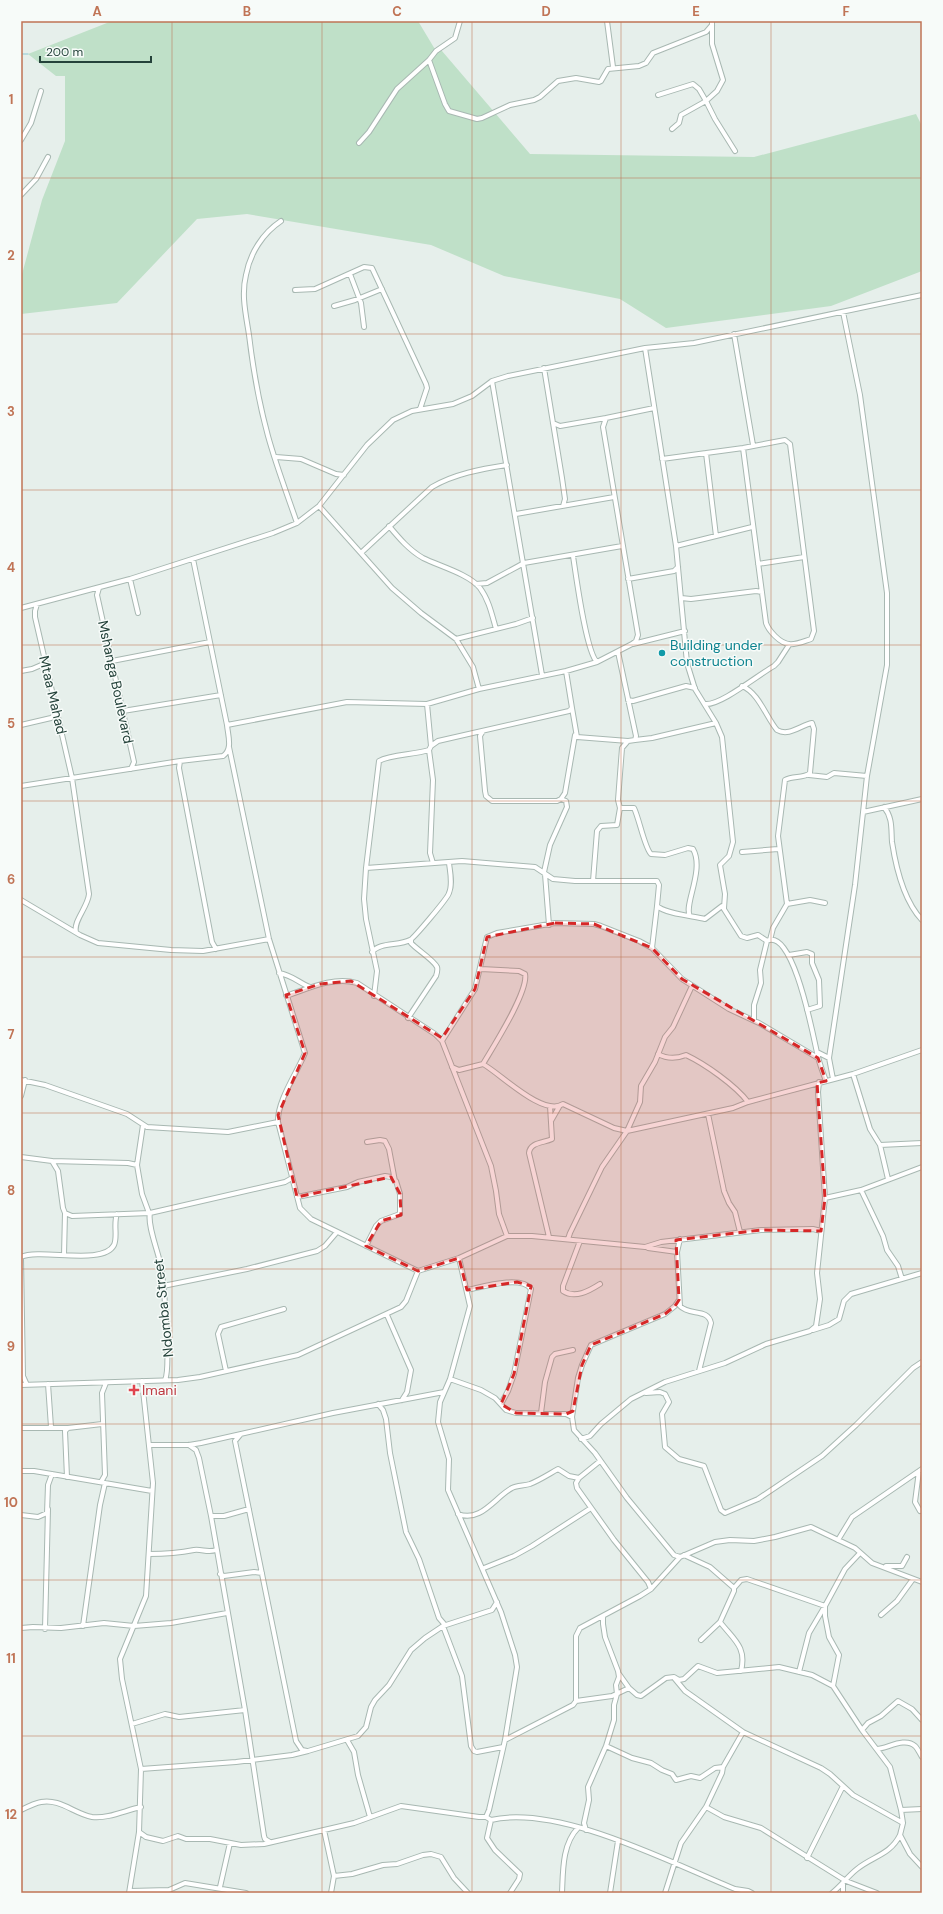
<svg xmlns="http://www.w3.org/2000/svg" width="943" height="1914" viewBox="0 0 943 1914" font-family="'DM Sans',sans-serif">
  <style>
    .green { fill: #bfe0c8 }
    .lines { fill: none; stroke-linecap: round; stroke-linejoin: round }
    .stream { stroke: #8ec9d4; stroke-width: 1 }
    .minor-casing { stroke: #a8b8b2; stroke-width: 6 }
    .minor { stroke: #fff; stroke-width: 4 }
    .marked { fill: #d62828; fill-opacity: 0.2; stroke: #d62828; stroke-width: 3; stroke-dasharray: 8 5; stroke-linejoin: round }
    .grid { fill: none; stroke: #c07456; stroke-width: 1; stroke-opacity: 0.55 }
    .culture-dot { fill: #0f9aa8; stroke: #f7fbf9; stroke-width: 1.5 }
    .health-dot { fill: #e0444e; stroke: #f7fbf9; stroke-width: 1.5 }
    .labels { text-anchor: middle; stroke-width: 3; stroke-linejoin: round; paint-order: stroke }
    .culture-label { font-size: 14px; fill: #0d838f; stroke: #f7fbf9; text-anchor: start }
    .street-label { font-size: 14px; fill: #24423a; stroke: #f7fbf9 }
    .health-label { font-size: 14px; fill: #be3a42; stroke: #f7fbf9; text-anchor: start }
    .neatline { fill: none; stroke: #c07456; stroke-width: 1.5 }
    .grid-label { font-size: 13px; text-anchor: middle; font-weight: bold; fill: #c07456 }
  </style>
  <rect width="100%" height="100%" fill="#e6efeb"/>
  <!-- green -->
  <path class="green" d="M112 21H418L436 51H442L530 154 754 157 916 114 922 126V271L831 306 666 328 620 299 504 276 431 245 247 214 197 219 117 303 21 314V278L42 200 65 141V76H56L28 54Z"/>
  <g class="lines">
    <!-- stream -->
    <path class="stream" d="M21 54H28"/>
    <!-- minor casing -->
    <g class="minor-casing">
      <path id="minor" d="M607 21 613 67
        M712 21V44L723 80 717 91 706 101 715 119 735 151
        M429 60 445 104 449 111 477 119 482 118 510 105 534 100 540 97 558 81 576 78 599 82 601 81 608 69 639 66 646 63 653 53 706 32 712 25
        M658 95 693 84 699 89 706 101 681 115 679 123 672 129
        M21 140 31 123 41 91
        M359 143 369 132 397 89 429 60 436 51 455 38 460 21
        M21 195 36 179 48 157
        M281 221C263 233 250 253 246 275 241 295 246 315 249 335 253 369 259 403 268 436 276 465 287 494 297 523
        M350 274 361 303 364 327
        M295 290 315 289 364 267 372 268 426 384 427 388 420 409
        M334 306 355 300 382 289
        M734 334 753 445
        M645 348 676 546 687 663 695 689 716 723 722 737 733 842 729 856 720 865 725 894 724 908
        M544 368 562 478 565 499 563 506
        M492 381 542 675
        M553 423 560 426 606 418
        M706 453 716 536
        M276 457 301 459 336 474 344 475
        M662 459 743 448 785 440 790 444 814 631 811 639C796 644 788 649 775 636 771 632 768 629 766 623L743 448
        M319 506 392 588 421 613 456 639 473 667 479 689
        M516 514 614 497
        M389 526C399 538 409 550 423 558 439 566 469 574 480 588 489 600 492 615 496 629
        M676 546 752 527
        M362 552 432 487C454 474 481 469 507 465
        M573 556C576 575 586 652 597 662
        M758 564 804 557
        M130 579 138 613
        M628 579 674 571 678 567
        M476 584 487 583 524 563 622 546
        M99 588 97 595 134 762 131 769
        M681 598 691 599 756 591 762 592
        M37 604 35 611V617L72 778 89 894C88 907 73 921 76 932
        M21 608 130 579 273 533 297 523 319 506 367 445 393 420 412 411 453 404 472 396 492 381 508 376 645 348 694 343 922 295
        M456 639 516 624 533 618
        M633 644 685 631
        M618 652 636 736 635 740 628 741 622 748 618 800 620 808H634C639 818 645 849 651 854L665 855 688 848 693 849C705 870 683 906 690 916
        M112 661 210 642
        M21 671 32 669 46 663
        M742 686C759 693 766 717 777 730 789 737 801 725 812 723L814 729 810 773C803 779 793 775 785 780L778 836 787 904 773 928 770 940
        M628 700 633 701 686 686 695 688
        M427 704 431 746
        M705 704C720 706 758 675 774 666L778 662 789 645
        M572 708 577 737 628 741
        M123 711 221 695
        M21 725 51 718 56 714
        M227 725 347 702 427 704 479 689 566 671 597 662 632 644 636 641 638 635 603 427 606 418 654 408
        M483 731 480 736 485 791 486 796 492 801H557L561 799 565 793 575 735
        M635 740 652 738 716 723
        M229 747 269 939 305 1053C297 1073 277 1101 278 1122L300 1208 311 1219 418 1271
        M429 750 433 780 430 853 433 863
        M180 761 179 768 212 942 216 949
        M809 775 827 777 834 773 867 776
        M21 786 180 761 223 756C233 749 228 736 227 725L193 559
        M884 807C893 818 891 830 892 842 896 868 904 901 922 920
        M863 812 922 799
        M742 852 778 849
        M366 868 462 861 535 867 553 879 575 881H657L659 885 657 906C666 914 693 916 705 919L722 906 741 936 747 938 758 935 767 941C794 927 814 1041 818 1057 820 1065 823 1073 826 1081
        M544 872 550 845 567 807 566 801 561 799
        M545 874 549 925
        M593 881 597 831 601 826 617 825 620 808
        M21 900 80 935 98 943 171 950 203 951 269 939
        M787 904 810 900 825 903
        M652 948 657 906
        M372 952C380 942 399 946 410 940 413 939 448 898 449 893 453 884 450 872 449 863
        M789 955 807 952 812 954V963L819 980 820 1006 807 1010
        M481 969 519 971 525 974C529 991 493 1047 483 1064
        M279 973C292 975 299 983 310 987
        M286 995H289C309 988 335 976 357 983L435 1034 442 1041 491 1166 496 1191 499 1214 507 1236
        M374 996 377 971 366 919 364 899 366 868 379 761C391 754 414 755 429 750L431 746 438 741 569 711 572 708 566 671
        M408 1018 436 976C437 973 438 970 437 967 434 960 416 949 411 943V940
        M754 1020V1005L761 983 760 970 767 941
        M442 1041 475 989 487 937 497 933 555 923 594 924 601 926 639 941 652 948 682 979 729 1009 759 1023 818 1058
        M817 1052 829 1058
        M658 1054C667 1059 676 1059 686 1055 705 1064 735 1085 748 1102
        M452 1067 459 1070 483 1064C501 1074 543 1117 563 1104L614 1128 627 1131 733 1108 748 1102 853 1074 922 1050
        M853 1074 870 1129 880 1145 888 1179
        M833 1079 829 1058 855 885 867 776 887 665V593L860 395 843 312
        M21 1080 45 1085 127 1114 147 1127 228 1132 278 1122
        M21 1096 25 1080
        M708 1114 724 1191 729 1203 735 1212 740 1232
        M551 1121 559 1107
        M367 1142 380 1140 385 1141 389 1149 395 1181
        M880 1145 922 1143
        M21 1157 52 1161 58 1171 63 1208 65 1213 72 1216 150 1213 285 1182 292 1178
        M52 1161 128 1163 137 1165 142 1194 149 1213
        M137 1165 143 1125
        M861 1190 883 1236 887 1250 898 1266 902 1279
        M297 1197 347 1187 358 1182 385 1176 391 1177 396 1181 400 1194V1214L381 1221 376 1226 366 1246
        M825 1198 861 1190 922 1167
        M150 1213C147 1226 159 1253 161 1267 164 1284 171 1368 165 1380
        M549 1237 529 1153C530 1142 544 1143 552 1139L550 1106
        M568 1239 570 1233 602 1167 627 1131 640 1102 641 1086 655 1062 665 1037 673 1027 692 986
        M680 1239 677 1252 680 1306C689 1316 708 1308 711 1323L699 1371
        M580 1241 563 1286V1291C575 1299 589 1291 600 1284
        M648 1248 677 1252
        M64 1255 65 1213
        M21 1257C41 1248 103 1266 114 1245 118 1236 113 1224 117 1214
        M21 1259 23 1376 27 1385
        M163 1286 247 1269 317 1251 325 1246 337 1232
        M467 1290C482 1287 521 1275 531 1289L514 1374 508 1391 501 1404
        M679 1300 675 1306 665 1314 591 1345 582 1365 578 1378 572 1417 574 1430 595 1453 627 1498 674 1555 680 1557 715 1542 730 1540 754 1541 775 1537 811 1527 855 1548 872 1563 922 1582
        M387 1315 411 1370 407 1392 402 1400
        M813 1330 829 1325 839 1319 844 1301 851 1294 922 1273
        M226 1371 218 1334 221 1327 284 1309
        M450 1379 481 1390 495 1398 506 1410 516 1413 566 1414 572 1417
        M48 1384 51 1427
        M21 1385 178 1380 200 1377 298 1355 401 1307 406 1301 418 1271 459 1258 507 1236H532L645 1247 661 1242 761 1230 813 1229 821 1231
        M646 1393 660 1392 665 1394 669 1402 662 1414 665 1447 679 1459 704 1466 721 1510 725 1513 758 1499 822 1456 856 1425 913 1368 922 1362
        M378 1404 383 1410 386 1419 390 1453 406 1532 419 1559 439 1618 445 1625
        M541 1413 545 1382 552 1357 555 1354 573 1350
        M21 1428H68
        M240 1435 235 1441 296 1741 302 1750 307 1751
        M581 1439 590 1436 601 1424 631 1399 665 1382 725 1363 766 1344 810 1331 816 1326 820 1299 817 1273 825 1198 818 1092 819 1082
        M149 1445H189L201 1443 333 1413 444 1392
        M189 1445 196 1450 199 1458 211 1516 245 1710 264 1836 265 1839 270 1842
        M600 1461 579 1478 576 1483 577 1488 614 1540 648 1582 651 1589
        M21 1471H34L152 1491
        M919 1471 915 1502 920 1511
        M67 1477 65 1431 68 1428 102 1424
        M101 1482 105 1475 102 1393 106 1383
        M458 1514C481 1523 495 1497 512 1488 517 1485 524 1486 530 1484 540 1480 549 1474 558 1469L569 1476 579 1478
        M21 1515 38 1517 47 1513 48 1485 52 1474
        M211 1516H224L249 1509
        M838 1540 852 1517 922 1469
        M149 1554C165 1554 179 1553 194 1550 202 1549 208 1553 216 1550
        M684 1555 710 1567 734 1588V1591L720 1622C734 1640 747 1647 741 1671
        M886 1566H902L907 1557
        M484 1568 514 1556 532 1546 591 1508
        M220 1574 224 1576 254 1572 262 1573
        M734 1588 741 1580 747 1579 825 1606 809 1633 799 1672
        M881 1615 897 1601 913 1579
        M83 1626 100 1505 105 1483
        M443 1626 462 1676 471 1746 474 1751 477 1752 503 1747
        M21 1628 33 1627 61 1628 104 1623 134 1626 171 1623 227 1613
        M45 1629 48 1509
        M701 1640 720 1622
        M619 1674 629 1688
        M675 1679 685 1691 743 1732 821 1768 830 1774 853 1795 903 1823
        M833 1686 839 1655 829 1637 825 1616V1606L845 1569 860 1553
        M576 1701 612 1696 629 1688 637 1695 641 1696 666 1678 674 1677 679 1680 684 1679 698 1666 717 1673 779 1667 812 1675 833 1686 862 1730 890 1767 901 1810 903 1823 900 1835 910 1854 922 1867
        M132 1724 165 1714 179 1717 245 1710
        M862 1730 868 1723 881 1716 898 1701 912 1709 922 1720
        M347 1740 354 1752 358 1775 370 1817
        M505 1740 573 1705 576 1701V1636L580 1628 640 1596 651 1589 680 1557
        M606 1746 632 1758 651 1763 662 1770 672 1774 676 1780 691 1776 700 1778 715 1768 723 1767
        M877 1749C888 1748 905 1737 915 1746 918 1749 920 1754 922 1757
        M141 1769 236 1762 292 1755 308 1751 358 1736 366 1727 371 1707 375 1700 389 1685 411 1650 425 1638 443 1626 492 1610 497 1602
        M706 1807 724 1817 761 1828 846 1881 877 1893
        M21 1810C27 1807 35 1803 41 1802 59 1798 75 1814 92 1817 108 1819 126 1810 141 1807
        M901 1810 922 1809
        M486 1817 491 1820C559 1804 671 1863 735 1889L748 1891 752 1893
        M491 1820 487 1838 495 1850 520 1874 519 1879 510 1893
        M324 1830 334 1876 331 1893
        M586 1830 584 1823 589 1800 588 1787 606 1746 614 1720V1705L617 1694 616 1685 619 1677 618 1671 605 1637 603 1624V1616
        M139 1832 146 1837 163 1841 178 1836 186 1839H210L241 1845 264 1844 354 1823 401 1806 479 1817H486L489 1810 505 1740 517 1667 515 1655 501 1612 448 1490 449 1459 438 1422 440 1402 450 1379 470 1306 459 1258
        M807 1858 843 1786
        M334 1876 352 1874 383 1865 397 1864 423 1855 431 1854 441 1857 454 1878 468 1893
        M220 1887 230 1843
        M130 1891 169 1890 185 1883 246 1893
        M129 1893 139 1832 141 1769 122 1679 120 1659 146 1596 153 1483 142 1381
        M562 1893C563 1872 562 1844 578 1828
        M610 1893 618 1841
        M665 1893 681 1843 706 1807 722 1773 723 1767 743 1732
        M832 1893C841 1886 848 1876 857 1869 873 1856 890 1855 900 1835
        M843 1893V1884"/>
    </g>
    <!-- minor -->
    <use href="#minor" class="minor"/>
  </g>
  <!-- marked area -->
  <path class="marked" d="M555 923 594 924 652 948 682 979 818 1058 826 1081 817 1083 825 1198 821 1231 761 1230 676 1240 679 1300 675 1306 665 1314 591 1345 582 1365 573 1411 566 1414 516 1413 501 1404 514 1374 531 1286 517 1282 467 1290 459 1258 418 1271 366 1246 381 1221 401 1215 400 1194 391 1177 297 1197 278 1115 305 1053 286 995 320 984 351 981 442 1038 475 989 487 937Z"/>
  <!-- grid -->
  <path class="grid" d="M172 21V1893M322 21V1893M472 21V1893M621 21V1893M771 21V1893M21 178H922M21 334H922M21 490H922M21 645H922M21 801H922M21 957H922M21 1113H922M21 1269H922M21 1424H922M21 1580H922M21 1736H922"/>
  <!-- markers -->
  <circle class="culture-dot" cx="662" cy="653" r="4"/>
  <path class="health-dot" d="M132 1384h4v4h4v4h-4v4h-4v-4h-4v-4h4z"/>
  <g class="labels">
    <!-- culture labels -->
    <g class="culture-label">
      <text x="670" y="650">Building under<tspan x="670" dy="16">construction</tspan></text>
    </g>
    <!-- street labels -->
    <g class="street-label">
      <text transform="translate(116 682) rotate(78)" y="5">Mshanga Boulevard</text>
      <text transform="translate(53 695) rotate(77)" y="5">Mtaa Mahad</text>
      <text transform="translate(163 1308) rotate(-96)" y="5">Ndomba Street</text>
    </g>
    <!-- health labels -->
    <g class="health-label">
      <text x="142" y="1395">Imani</text>
    </g>
  </g>
  <!-- border -->
  <rect width="943" height="1914" fill="none" stroke="#f7fbf9" stroke-width="44"/>
  <!-- scale -->
  <path d="M40 56v6h111v-6" fill="none" stroke="#24423a" stroke-width="2"/>
  <text x="46" y="56" font-size="12" fill="#24423a" stroke="#f7fbf9" stroke-width="3" paint-order="stroke">200 m</text>
  <rect x="22" y="22" width="899" height="1870" class="neatline"/>
  <g class="grid-label">
    <text x="97" y="16">A</text>
    <text x="247" y="16">B</text>
    <text x="397" y="16">C</text>
    <text x="546" y="16">D</text>
    <text x="696" y="16">E</text>
    <text x="846" y="16">F</text>
    <text x="11" y="104">1</text>
    <text x="11" y="260">2</text>
    <text x="11" y="416">3</text>
    <text x="11" y="572">4</text>
    <text x="11" y="728">5</text>
    <text x="11" y="884">6</text>
    <text x="11" y="1039">7</text>
    <text x="11" y="1195">8</text>
    <text x="11" y="1351">9</text>
    <text x="11" y="1507">10</text>
    <text x="11" y="1663">11</text>
    <text x="11" y="1819">12</text>
  </g>
</svg>
